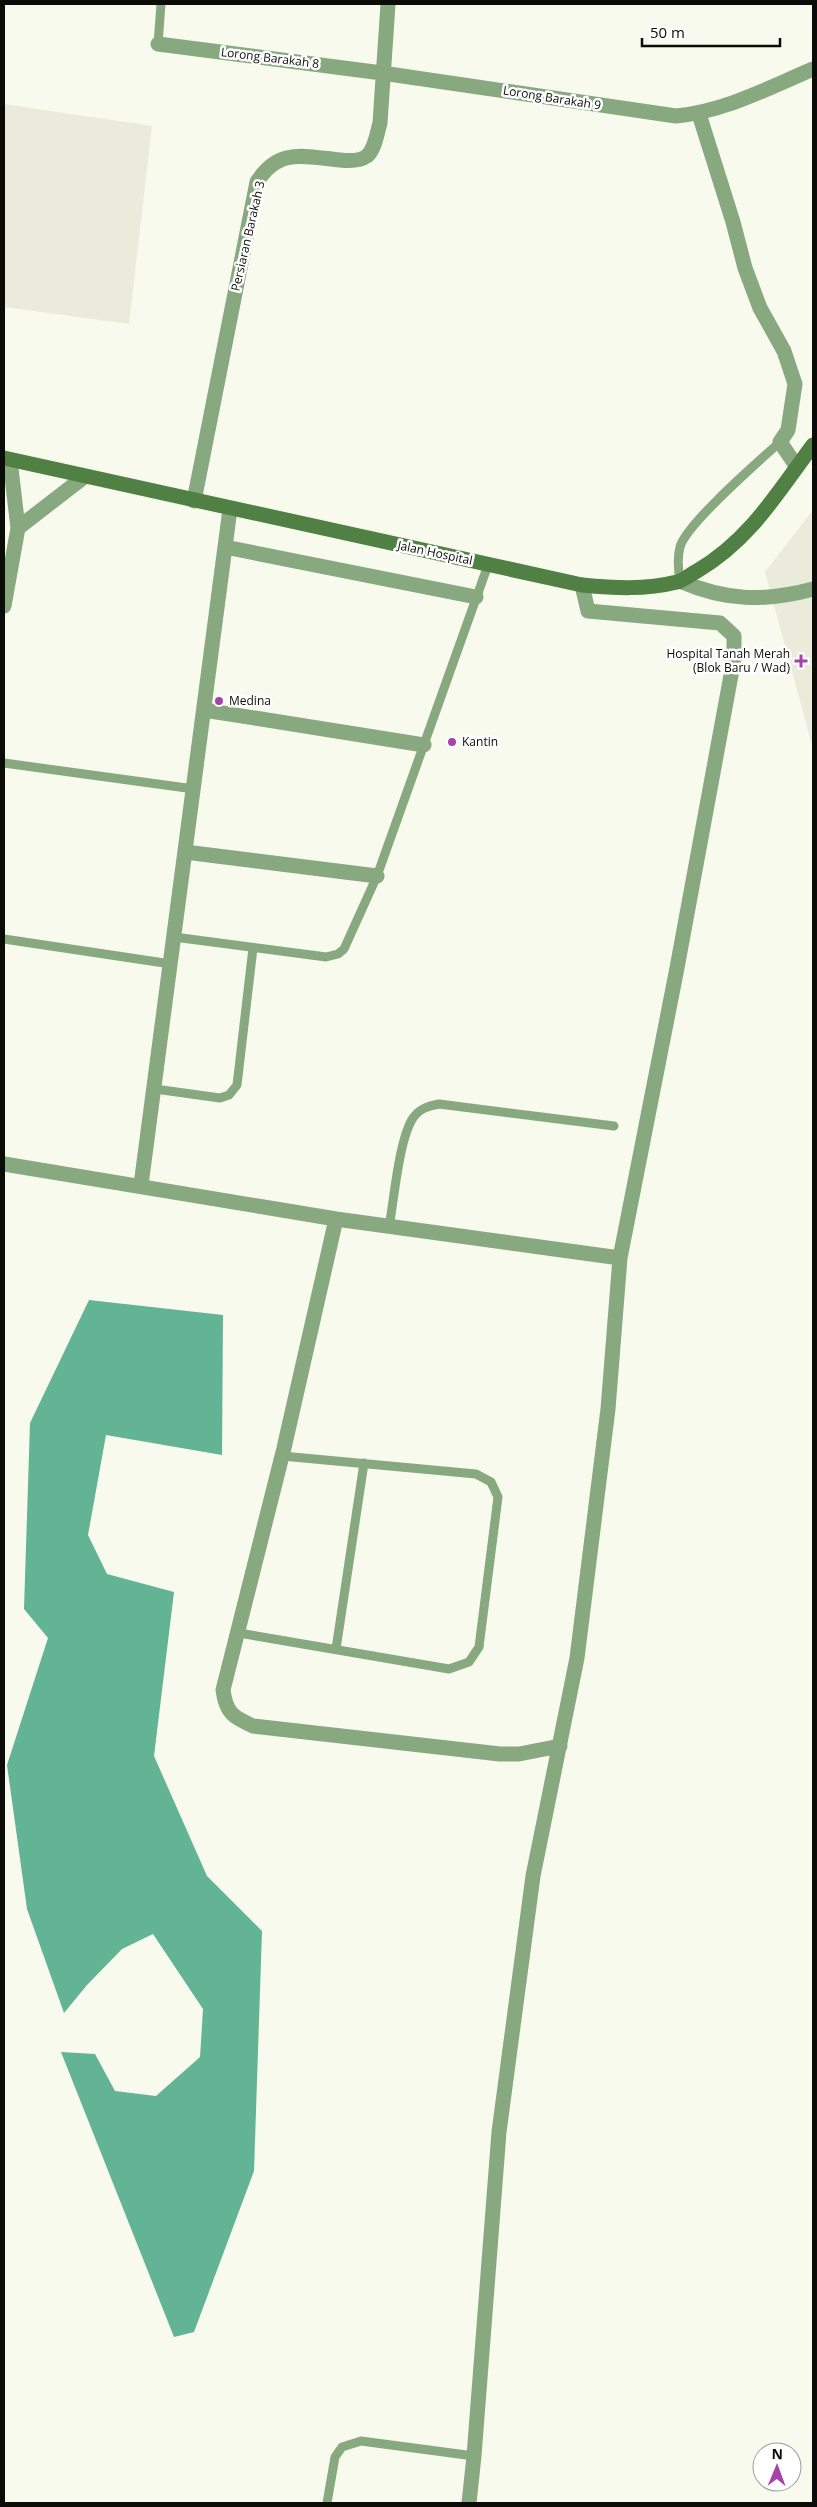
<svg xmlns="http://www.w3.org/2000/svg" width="817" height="2507" viewBox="0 0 817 2507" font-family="'Open Sans',sans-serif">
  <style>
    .built { fill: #eaebda }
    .water { fill: #63b395 }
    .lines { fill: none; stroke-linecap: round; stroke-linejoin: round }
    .lane { stroke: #88a87f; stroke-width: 9 }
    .street { stroke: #88a87f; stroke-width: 15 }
    .secondary { stroke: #518044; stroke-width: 15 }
    .poi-dot { fill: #a642a8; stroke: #fff; stroke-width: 2 }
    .labels { text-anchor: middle; stroke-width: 5; stroke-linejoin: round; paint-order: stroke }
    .street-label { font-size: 12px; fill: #0b0c08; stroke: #fff }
    .poi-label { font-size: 12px; fill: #0b0c08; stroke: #fff; text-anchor: start }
  </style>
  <rect width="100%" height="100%" fill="#f9faee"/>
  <!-- built -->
  <path class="built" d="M4 104 152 126 129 324 4 307Z
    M813 510V749L765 572Z"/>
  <!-- water -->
  <path class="water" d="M89 1300 223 1315 222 1455 106 1435 88 1535 107 1574 174 1592 154 1756 207 1876 262 1931 254 2171 194 2332 174 2337 61 2052 95 2054 115 2091 156 2096 200 2057 203 2009 153 1934 122 1949 87 1985 64 2013 27 1909 7 1765 48 1638 24 1609 30 1423Z"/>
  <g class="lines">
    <!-- lane -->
    <path class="lane" d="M158 44 161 4
      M680 581C678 569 677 558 680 547 686 524 759 461 780 442
      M4 763 194 789
      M174 937 326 957 338 954 344 949 377 876 488 565
      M4 939 171 964
      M155 1089 220 1098 229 1095 237 1085 253 948
      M389 1227C394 1200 399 1139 413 1118 420 1108 429 1106 439 1104L614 1126
      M239 1633 449 1669 469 1662 479 1647 498 1497 491 1482 476 1474 282 1456
      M336 1649 364 1463
      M327 2503 335 2457 342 2447 361 2441 474 2456"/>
    <!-- street -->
    <path class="street" d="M158 44 382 73 676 116C726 111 768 88 813 69
      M699 114 733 222 745 268 760 308 784 351 795 384 788 430 780 442 797 467
      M194 501 257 182C279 147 305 157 340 160 348 161 360 161 367 156 375 149 377 133 380 123L388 4
      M18 528 84 477
      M225 547 476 597
      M680 581C726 601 765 602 813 589
      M4 606 18 528 10 460
      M204 710 424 745
      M185 852 377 876
      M4 1164 336 1219 620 1258
      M141 1185 230 509
      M336 1219 284 1448 223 1690C226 1713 233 1717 253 1726L500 1754H519L560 1746
      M469 2503 474 2456 499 2132 533 1876 577 1658 608 1409 620 1258 677 968 734 659V636L720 623 588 611 582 585"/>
    <!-- secondary -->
    <path class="secondary" d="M4 458 582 585C614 588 645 590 677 582 684 580 691 574 697 571 750 540 778 492 813 445"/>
  </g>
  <!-- markers -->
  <g class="poi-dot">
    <path d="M798.5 653.5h5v5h5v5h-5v5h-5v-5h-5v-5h5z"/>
    <circle cx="219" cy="701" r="5"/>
    <circle cx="452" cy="742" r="5"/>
  </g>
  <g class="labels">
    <!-- street labels -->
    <g class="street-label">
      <text transform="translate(270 58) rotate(7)" y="4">Lorong Barakah 8</text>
      <text transform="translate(552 98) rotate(9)" y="4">Lorong Barakah 9</text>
      <text transform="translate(248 236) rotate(-77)" y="4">Persiaran Barakah 3</text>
      <text transform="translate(435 553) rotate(12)" y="4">Jalan Hospital</text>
    </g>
    <!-- poi labels -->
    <g class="poi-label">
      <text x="790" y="658" text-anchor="end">Hospital Tanah Merah<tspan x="790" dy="14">(Blok Baru / Wad)</tspan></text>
      <text x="229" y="705">Medina</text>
      <text x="462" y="746">Kantin</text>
    </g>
  </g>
  <!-- border -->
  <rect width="817" height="2507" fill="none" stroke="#0b0c08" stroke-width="10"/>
  <!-- north arrow -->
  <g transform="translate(777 2467) rotate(1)"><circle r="24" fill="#ffffff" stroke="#9d9e9c"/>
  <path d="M0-4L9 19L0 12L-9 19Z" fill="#a642a8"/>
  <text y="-8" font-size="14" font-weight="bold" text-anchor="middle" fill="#0b0c08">N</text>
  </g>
  <!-- scale -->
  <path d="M642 38v8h138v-8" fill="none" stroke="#0b0c08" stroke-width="2.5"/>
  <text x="650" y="38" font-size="15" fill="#0b0c08" stroke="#ffffff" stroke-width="4" paint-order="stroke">50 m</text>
</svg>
